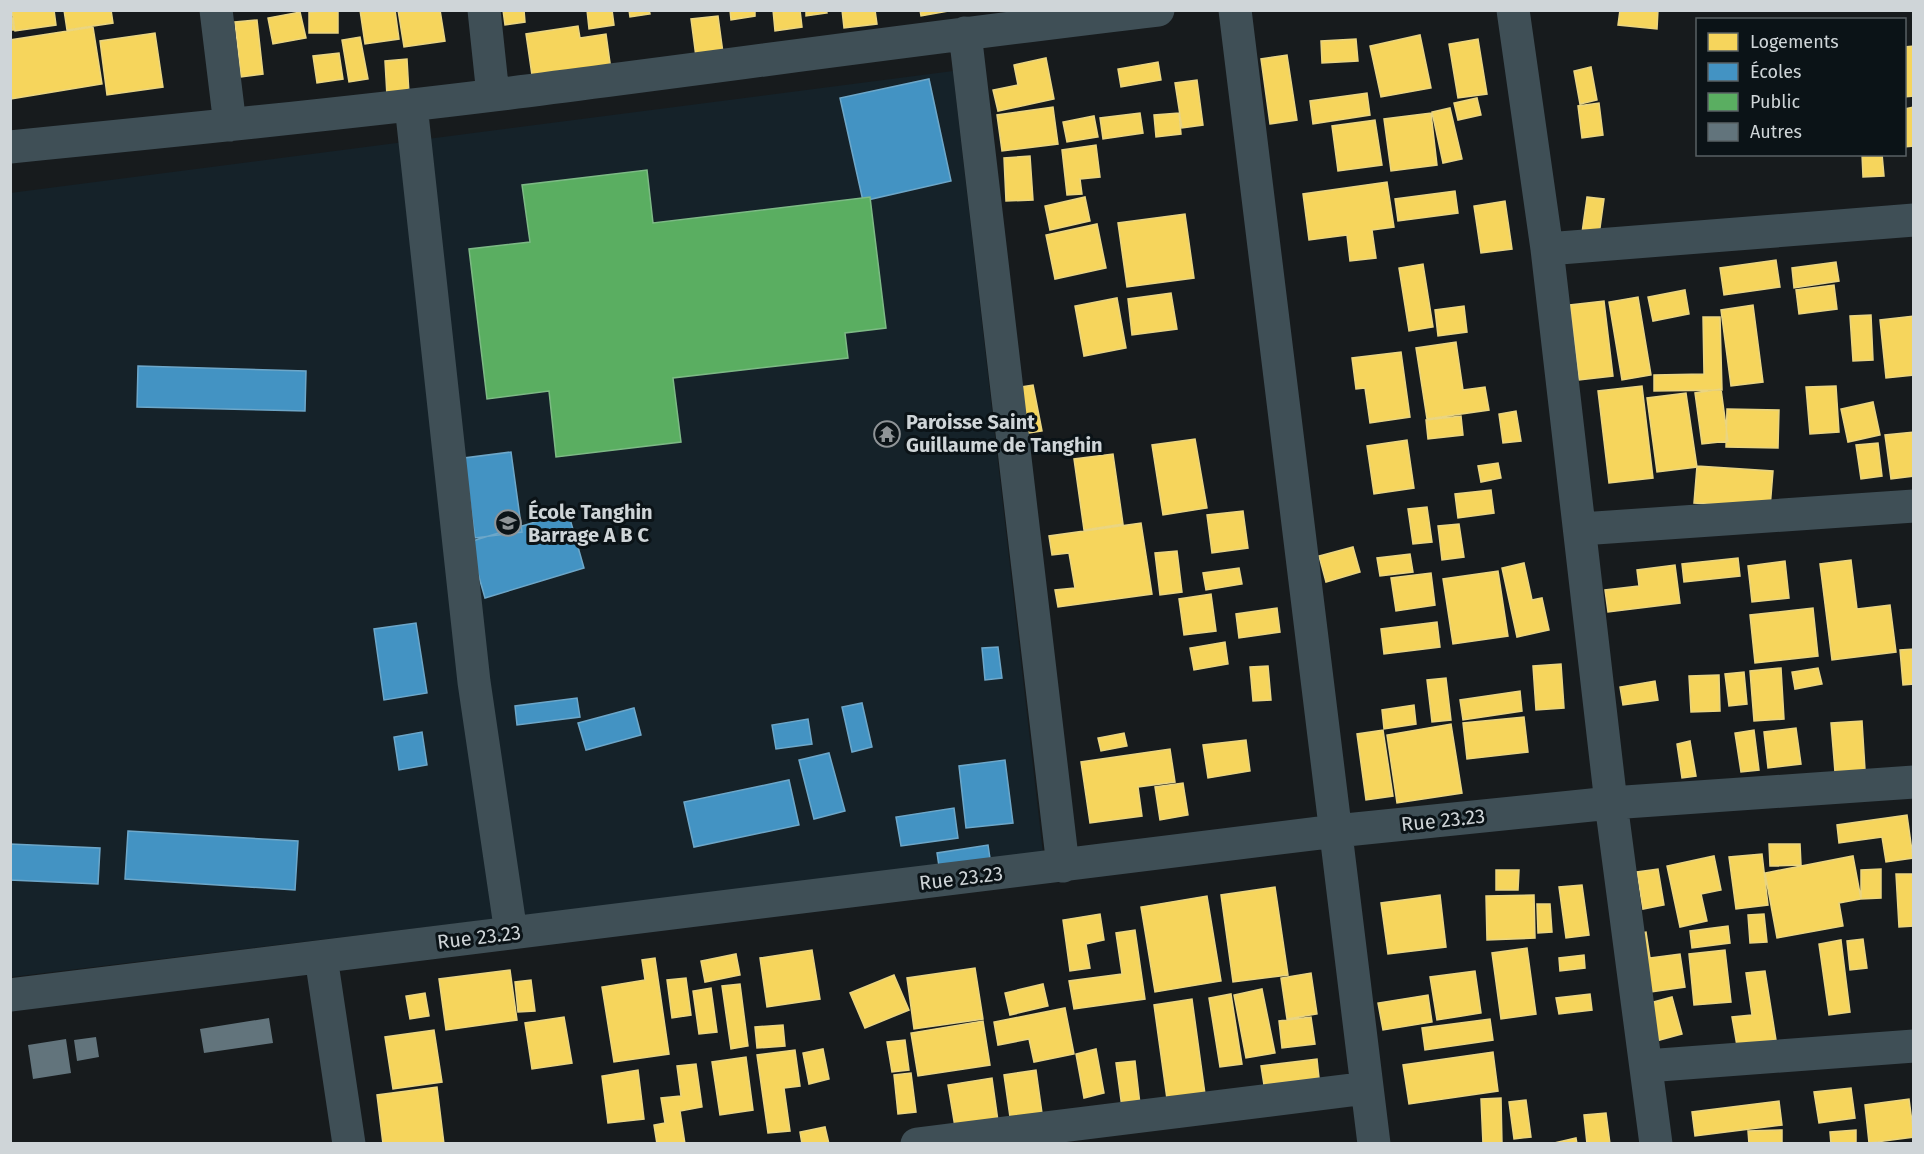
<svg xmlns="http://www.w3.org/2000/svg" width="1924" height="1154" viewBox="0 0 1924 1154" font-family="'Fira Sans',sans-serif">
  <style>
    .built { fill: #152229 }
    .homes { fill: #f6d55c; stroke: #ead581; stroke-width: 1.5 }
    .schools { fill: #4393c3; stroke: #6da7c9; stroke-width: 1.5 }
    .public { fill: #5aae61; stroke: #7dba85; stroke-width: 1.5 }
    .building { fill: #62747c }
    .lines { fill: none; stroke-linecap: round; stroke-linejoin: round }
    .minor { stroke: #3f4f56; stroke-width: 33 }
    .labels { text-anchor: middle; stroke-width: 6; stroke-linejoin: round; paint-order: stroke }
    .poi-label { font-size: 20px; font-weight: bold; fill: #cfd5d8; stroke: #0b1317; text-anchor: start }
    .street-label { font-size: 20px; fill: #cfd5d8; stroke: #0b1317 }
  </style>
  <rect width="100%" height="100%" fill="#171b1d"/>
  <!-- built -->
  <path class="built" d="M953 71 1043 853 11 977 10 193Z"/>
  <!-- homes -->
  <path class="homes" d="M10 10 14 30H10Z
    M12 10H54L56 25 15 31Z
    M64 10H111L113 23 67 30Z
    M338 10V33H309V12Z
    M360 10H395L399 39 365 44Z
    M398 10H440L445 41 404 47Z
    M503 10H524L525 22 505 25Z
    M587 10H612L614 25 589 29Z
    M629 10H649L650 14 630 17Z
    M730 10H755V16L731 20Z
    M773 10H800L802 27 775 31Z
    M806 10H826L827 13 806 16Z
    M842 10H875L877 24 844 28Z
    M920 10H954L921 16Z
    M1620 10H1658L1657 29 1618 25Z
    M300 12 306 38 273 44 268 18Z
    M718 16 723 53 696 57 691 19Z
    M257 20 263 74 241 77 235 22Z
    M578 26 580 38 606 34 611 70 533 82 526 34Z
    M93 27 102 84 10 99V40Z
    M155 33 163 87 107 95 100 41Z
    M1420 35 1431 88 1381 97 1370 46Z
    M360 37 368 79 349 82 342 40Z
    M1356 39 1358 61 1322 63 1321 41Z
    M1478 39 1487 94 1458 98 1449 44Z
    M1914 46V96L1904 97V47Z
    M339 53 343 79 317 83 313 56Z
    M1287 55 1297 120 1270 124 1261 59Z
    M1046 58 1054 99 998 111 993 90 1018 85 1014 65Z
    M407 59 409 94 387 96 385 61Z
    M1158 62 1161 80 1121 87 1118 69Z
    M1591 67 1597 100 1580 104 1574 71Z
    M1197 80 1203 125 1182 128 1175 83Z
    M1367 93 1370 115 1313 124 1310 101Z
    M1477 98 1481 115 1458 120 1454 103Z
    M1599 103 1603 135 1582 138 1578 106Z
    M1053 107 1058 144 1002 151 997 115Z
    M1914 107V146L1904 147V109Z
    M1450 108 1462 159 1443 163 1432 112Z
    M1140 113 1143 133 1103 139 1100 118Z
    M1179 113 1181 134 1156 137 1154 115Z
    M1431 113 1437 165 1391 171 1384 119Z
    M1094 116 1098 137 1067 142 1063 122Z
    M1375 120 1382 165 1338 171 1332 126Z
    M1096 145 1100 177 1080 179 1082 194 1067 195 1062 150Z
    M1862 154H1882L1884 176 1863 177Z
    M1030 156 1033 200 1006 201 1004 158Z
    M1387 182 1394 227 1372 230 1376 258 1350 261 1347 235 1309 240 1303 194Z
    M1455 191 1458 213 1398 221 1395 199Z
    M1085 197 1090 221 1050 230 1045 206Z
    M1587 197 1604 199 1599 235 1582 233Z
    M1505 201 1512 249 1481 253 1474 206Z
    M1185 214 1194 278 1127 287 1118 223Z
    M1097 224 1106 268 1055 279 1046 235Z
    M1776 260 1780 287 1724 295 1720 268Z
    M1836 262 1839 281 1794 288 1792 268Z
    M1423 264 1433 327 1409 331 1399 268Z
    M1834 285 1837 309 1799 314 1796 290Z
    M1685 290 1689 314 1653 321 1648 297Z
    M1171 293 1177 329 1132 335 1128 299Z
    M1638 297 1651 375 1622 380 1609 302Z
    M1117 298 1126 348 1084 356 1075 306Z
    M1604 301 1613 376 1579 380 1570 305Z
    M1753 305 1763 382 1731 386 1721 310Z
    M1464 306 1467 332 1438 336 1435 310Z
    M1871 315 1873 360 1853 361 1850 316Z
    M1914 316V375L1886 378 1880 320Z
    M1703 317H1720L1722 390 1654 391V375L1704 374Z
    M1456 342 1463 390 1485 387 1489 410 1427 419 1416 348Z
    M1401 352 1410 417 1370 423 1365 388 1356 389 1352 358Z
    M1033 385 1042 431 1017 435 1008 389Z
    M1642 386 1653 478 1609 483 1598 391Z
    M1836 386 1839 432 1810 434 1806 387Z
    M1721 389 1728 441 1702 444 1695 393Z
    M1686 393 1697 467 1657 472 1647 398Z
    M1873 402 1880 435 1848 442 1841 409Z
    M1727 409 1779 410 1778 448 1726 447Z
    M1516 411 1521 441 1503 443 1499 414Z
    M1461 416 1463 435 1428 439 1426 420Z
    M1914 432V476L1891 479 1885 435Z
    M1195 439 1207 508 1163 515 1152 445Z
    M1407 440 1414 488 1374 494 1367 446Z
    M1878 443 1882 476 1861 479 1856 445Z
    M1113 454 1123 524 1084 530 1074 459Z
    M1498 463 1501 478 1481 482 1478 466Z
    M1697 466 1773 471 1770 508 1694 503Z
    M1491 490 1494 513 1458 518 1455 494Z
    M1427 507 1432 542 1413 544 1408 509Z
    M1243 511 1248 548 1212 553 1207 515Z
    M1141 523 1152 594 1058 607 1055 590 1075 588 1069 553 1052 555 1049 536Z
    M1459 524 1464 557 1442 560 1438 526Z
    M1353 547 1360 572 1326 582 1319 556Z
    M1177 551 1182 592 1160 595 1155 553Z
    M1410 554 1413 572 1380 576 1377 558Z
    M1738 558 1740 576 1684 582 1682 564Z
    M1851 560 1857 609 1890 605 1896 652 1832 660 1820 564Z
    M1785 561 1789 598 1752 602 1748 566Z
    M1524 563 1532 600 1542 598 1549 630 1517 637 1502 568Z
    M1675 565 1680 603 1608 612 1605 590 1639 586 1637 570Z
    M1239 568 1242 584 1206 590 1203 573Z
    M1498 571 1508 636 1453 644 1443 579Z
    M1431 573 1435 605 1396 611 1391 578Z
    M1211 594 1216 631 1184 635 1179 599Z
    M1277 608 1280 632 1239 638 1236 614Z
    M1813 608 1818 656 1755 663 1750 615Z
    M1437 622 1440 647 1384 654 1381 629Z
    M1225 642 1228 664 1194 670 1190 648Z
    M1914 649V684L1903 685 1900 650Z
    M1561 664 1564 708 1536 710 1533 666Z
    M1268 666 1271 700 1253 701 1250 667Z
    M1781 668 1784 719 1754 721 1750 671Z
    M1818 668 1822 684 1795 689 1792 672Z
    M1744 672 1747 704 1729 706 1725 674Z
    M1719 675 1720 711 1691 712 1689 676Z
    M1446 678 1451 720 1432 722 1427 680Z
    M1655 681 1658 700 1623 705 1620 687Z
    M1520 691 1522 711 1463 720 1460 700Z
    M1414 705 1416 724 1384 729 1382 710Z
    M1524 717 1528 752 1467 759 1463 723Z
    M1862 721 1865 770 1835 772 1831 723Z
    M1451 724 1462 793 1397 803 1387 735Z
    M1796 728 1801 764 1768 768 1764 732Z
    M1383 730 1393 796 1366 800 1357 734Z
    M1754 730 1759 770 1741 772 1735 733Z
    M1124 733 1127 746 1101 751 1098 738Z
    M1246 740 1250 771 1208 778 1203 745Z
    M1690 741 1696 776 1682 778 1677 744Z
    M1170 749 1175 782 1138 787 1142 816 1090 823 1081 762Z
    M1183 783 1188 815 1160 820 1155 787Z
    M1907 815 1913 858 1886 862 1882 837 1839 843 1837 825Z
    M1769 844H1800L1801 865 1770 866Z
    M1762 854 1768 905 1736 909 1729 857Z
    M1714 856 1721 890 1701 894 1707 921 1680 927 1667 866Z
    M1853 856 1861 899 1839 903 1843 926 1777 938 1765 873Z
    M1658 869 1664 905 1643 909 1637 872Z
    M1881 869V898L1861 899V870Z
    M1496 870H1519L1518 890H1496Z
    M1896 874H1914V926L1899 927Z
    M1582 885 1589 935 1566 938 1559 887Z
    M1275 887 1288 975 1233 982 1221 895Z
    M1440 895 1446 947 1388 954 1381 903Z
    M1534 895 1535 938 1487 940 1486 896Z
    M1207 896 1221 981 1155 992 1141 907Z
    M1537 904H1550L1552 932 1538 933Z
    M1100 914 1104 940 1086 944 1090 968 1070 971 1063 920Z
    M1764 914 1767 942 1750 943 1748 915Z
    M1728 926 1730 943 1692 948 1690 931Z
    M1135 930 1145 999 1074 1009 1069 981 1122 974 1116 933Z
    M1646 932 1650 958 1680 954 1685 987 1637 994 1628 935Z
    M1863 939 1867 968 1850 970 1847 941Z
    M1841 940 1850 1012 1829 1015 1819 944Z
    M1527 948 1536 1014 1501 1019 1492 953Z
    M812 950 820 999 767 1007 760 958Z
    M1725 950 1731 1002 1694 1005 1689 954Z
    M736 954 740 975 705 982 701 961Z
    M1584 955 1585 968 1560 971 1559 958Z
    M655 958 669 1054 614 1062 602 987 645 980 642 960Z
    M975 968 983 1019 914 1029 907 978Z
    M510 970 517 1020 446 1030 439 979Z
    M1475 971 1481 1013 1437 1020 1430 977Z
    M1765 971 1776 1040 1737 1046 1732 1017 1752 1015 1746 973Z
    M1311 973 1317 1014 1287 1019 1281 978Z
    M894 975 909 1010 865 1028 850 993Z
    M686 978 691 1015 672 1018 667 980Z
    M531 980 535 1011 518 1012 515 982Z
    M740 984 748 1046 731 1049 722 986Z
    M1043 984 1048 1006 1010 1015 1005 993Z
    M711 988 717 1032 699 1034 693 991Z
    M1262 989 1275 1053 1246 1058 1234 995Z
    M425 993 429 1016 410 1019 406 996Z
    M1231 994 1242 1064 1220 1067 1209 998Z
    M1590 994 1592 1010 1559 1014 1556 998Z
    M1428 995 1432 1022 1383 1030 1378 1003Z
    M1672 997 1682 1034 1656 1041 1646 1004Z
    M1192 999 1205 1094 1167 1099 1154 1005Z
    M1065 1008 1074 1054 1034 1062 1029 1039 998 1045 994 1022Z
    M564 1017 572 1063 532 1069 525 1023Z
    M1311 1017 1315 1044 1282 1048 1279 1021Z
    M1490 1019 1493 1040 1425 1050 1422 1028Z
    M983 1021 990 1065 918 1076 911 1033Z
    M783 1025 785 1046 757 1048 755 1027Z
    M434 1030 442 1082 393 1089 385 1037Z
    M905 1040 909 1070 892 1072 887 1042Z
    M823 1049 829 1079 809 1084 803 1053Z
    M1096 1049 1104 1093 1084 1098 1076 1054Z
    M795 1050 800 1086 784 1088 790 1131 768 1133 757 1055Z
    M1493 1052 1498 1091 1409 1104 1403 1065Z
    M746 1057 753 1110 720 1115 712 1062Z
    M1317 1059 1319 1078 1264 1085 1261 1066Z
    M1135 1061 1141 1113 1123 1115 1116 1063Z
    M696 1064 702 1107 680 1111 685 1144H657L654 1125 665 1123 661 1098 681 1096 677 1066Z
    M638 1070 644 1119 608 1123 602 1076Z
    M1036 1070 1042 1113 1010 1117 1004 1075Z
    M911 1073 916 1112 898 1114 894 1075Z
    M992 1078 998 1121 955 1127 948 1085Z
    M437 1087 444 1144H383L377 1095Z
    M1851 1088 1855 1118 1819 1123 1814 1092Z
    M1501 1098 1502 1144H1483L1481 1099Z
    M1909 1099 1914 1137 1869 1143 1865 1105Z
    M1526 1100 1531 1137 1514 1139 1509 1102Z
    M1779 1101 1782 1125 1695 1136 1692 1112Z
    M1606 1113 1610 1144H1587L1584 1115Z
    M825 1127 829 1144H802L800 1132Z
    M1782 1130V1144H1749L1748 1131Z
    M1856 1130V1144H1831L1830 1132Z
    M1576 1138 1577 1144H1550Z"/>
  <!-- schools -->
  <path class="schools" d="M929 79 951 181 863 201 840 98Z
    M138 366 306 371 305 411 137 407Z
    M511 452 522 532 475 538 464 458Z
    M568 512 584 568 485 598 469 542Z
    M416 623 427 693 384 700 374 629Z
    M998 647 1002 678 985 680 982 648Z
    M577 698 580 717 517 725 515 706Z
    M862 703 872 747 852 752 842 707Z
    M634 708 641 735 586 750 578 723Z
    M808 719 812 744 776 749 772 725Z
    M422 732 427 765 399 770 394 737Z
    M829 753 845 811 814 819 799 760Z
    M1005 760 1013 823 966 828 959 766Z
    M789 780 799 825 694 847 684 802Z
    M954 808 958 838 901 846 896 817Z
    M128 831 298 841 295 890 125 879Z
    M10 844 100 848 98 884 10 880Z
    M988 845 991 865 940 873 937 853Z"/>
  <!-- public -->
  <path class="public" d="M647 170 653 223 870 197 886 328 845 333 848 358 673 378 681 442 556 457 549 391 487 399 469 249 530 242 522 185Z"/>
  <!-- building -->
  <path class="building" d="M269 1018 273 1043 204 1053 200 1029Z
    M96 1037 99 1057 77 1061 74 1040Z
    M66 1039 71 1073 33 1079 28 1045Z"/>
  <g class="lines">
    <!-- minor -->
    <path class="minor" d="M216 10 230 125
      M484 10 493 95
      M1235 10 1374 1144
      M1513 10 1547 249 1611 803 1656 1144
      M965 33 1063 866
      M411 105 474 682 511 933
      M10 147C172 131 334 115 495 95 716 67 937 36 1158 10
      M1547 249 1914 220
      M1581 529 1914 506
      M321 957 349 1144
      M10 995 1336 831 1611 803 1914 782
      M1646 1066 1914 1046
      M917 1144 1367 1088"/>
  </g>
  <!-- icons -->
  <defs>
    <g id="temple-ring" transform="scale(1.35)"><circle r="9.5" fill="#0b1317" stroke="#8f9497" stroke-width="1.5"/><path d="M0-6L5-2H3V0L6.5 2.5H4V6H1.5V3h-3V6H-4V2.5H-6.5L-3 0V-2H-5Z" fill="#8f9497"/></g>
    <g id="school-ring" transform="scale(1.35)"><circle r="9.5" fill="#0b1317" stroke="#8f9497" stroke-width="1.5"/><path d="M0-5L7-2L0 1L-7-2ZM-4 1L0 2.5L4 1V4Q0 6-4 4Z" fill="#8f9497"/></g>
  </defs>
  <g fill-rule="evenodd">
    <use href="#temple-ring" x="887" y="434"/>
    <use href="#school-ring" x="508" y="523"/>
  </g>
  <g class="labels">
    <!-- poi labels -->
    <g class="poi-label">
      <text x="906" y="429">Paroisse Saint<tspan x="906" dy="23">Guillaume de Tanghin</tspan></text>
      <text x="528" y="519">École Tanghin<tspan x="528" dy="23">Barrage A B C</tspan></text>
    </g>
    <!-- street labels -->
    <g class="street-label">
      <text transform="translate(1443 820) rotate(-6)" y="7">Rue 23.23</text>
      <text transform="translate(961 878) rotate(-7)" y="7">Rue 23.23</text>
      <text transform="translate(479 937) rotate(-7)" y="7">Rue 23.23</text>
    </g>
  </g>
  <!-- border -->
  <rect width="1924" height="1154" fill="none" stroke="#cfd5d8" stroke-width="24"/>
  <!-- legend -->
  <rect x="1696" y="18" width="210" height="138" fill="#0b1317" stroke="#596164" stroke-width="1.5"/>
  <rect x="1708" y="33" width="30" height="18" fill="#f6d55c" stroke="#596164" stroke-width="1.5"/>
  <text x="1750" y="48" font-size="18" fill="#cfd5d8">Logements</text>
  <rect x="1708" y="63" width="30" height="18" fill="#4393c3" stroke="#596164" stroke-width="1.5"/>
  <text x="1750" y="78" font-size="18" fill="#cfd5d8">Écoles</text>
  <rect x="1708" y="93" width="30" height="18" fill="#5aae61" stroke="#596164" stroke-width="1.5"/>
  <text x="1750" y="108" font-size="18" fill="#cfd5d8">Public</text>
  <rect x="1708" y="123" width="30" height="18" fill="#62747c" stroke="#596164" stroke-width="1.5"/>
  <text x="1750" y="138" font-size="18" fill="#cfd5d8">Autres</text>
</svg>
